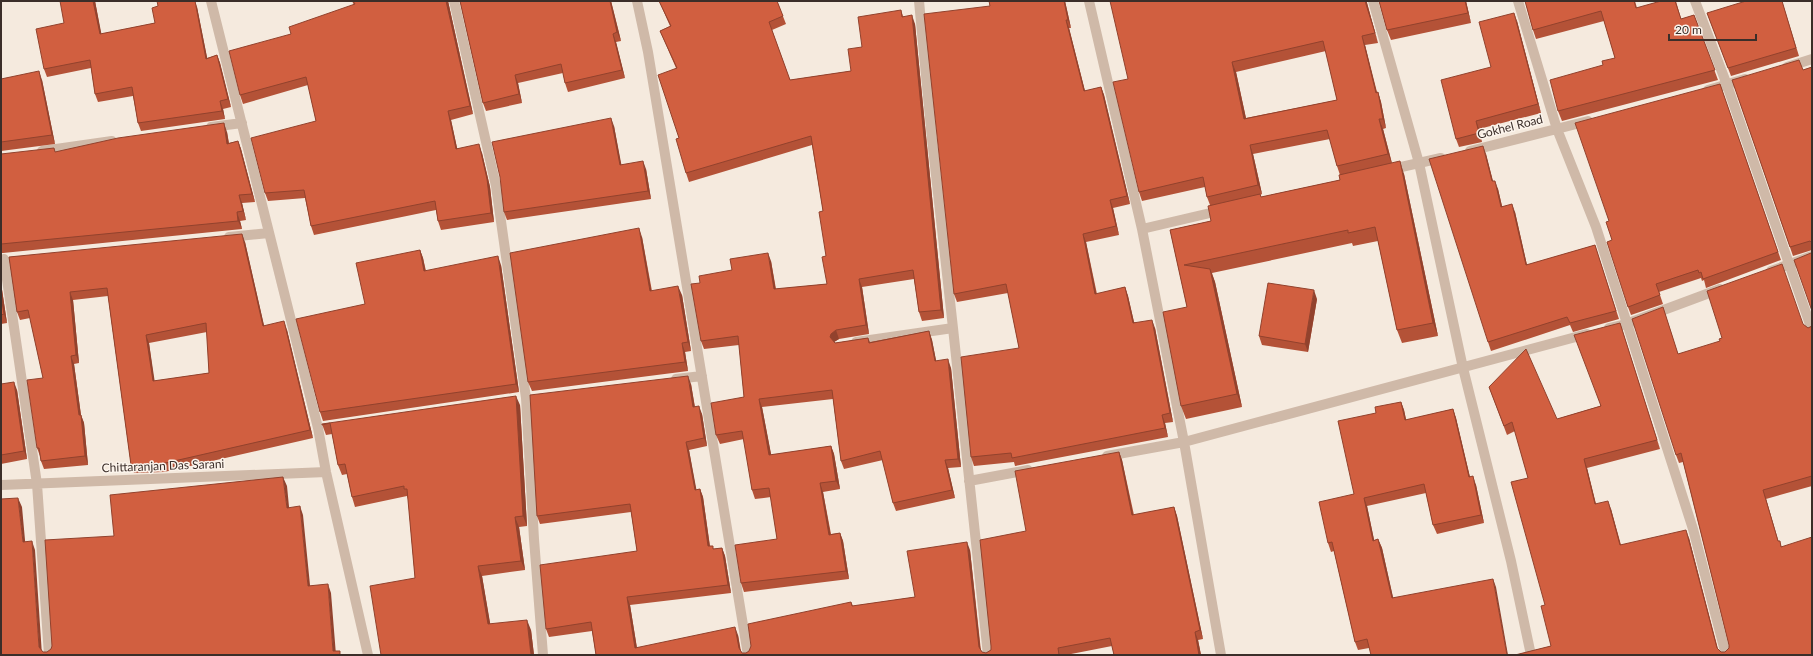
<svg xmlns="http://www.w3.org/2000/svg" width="1813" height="656" viewBox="0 0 1813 656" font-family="Lato,sans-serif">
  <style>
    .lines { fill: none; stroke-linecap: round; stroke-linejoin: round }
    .minor { stroke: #cfb9a8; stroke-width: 10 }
    .wall { fill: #b45237; fill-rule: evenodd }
    .shaded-wall { fill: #92422d }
    .building { fill: #d15f40; stroke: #92422d; fill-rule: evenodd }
    .labels { text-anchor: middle; stroke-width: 3; stroke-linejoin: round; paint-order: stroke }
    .street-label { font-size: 12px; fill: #3b2e29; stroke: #fcf4ec }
  </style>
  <rect width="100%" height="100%" fill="#f5eade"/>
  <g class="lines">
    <!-- minor -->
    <path class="minor" d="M211 1 318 428 326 472 368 655
      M454 1 496 186 526 398 534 539 543 655
      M637 1 648 52 748 655
      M919 1 932 139 953 328 988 655
      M1089 1 1142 229 1184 442 1221 655
      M1373 1 1419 163 1463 368 1511 561 1531 655
      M1518 1 1557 129 1596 227 1693 529 1726 655
      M1695 1 1727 85 1812 330
      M1787 67 1812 59
      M1708 90 1745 79
      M211 127 242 123
      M42 151 112 141
      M1470 151 1588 121
      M1388 170 1441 158
      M1142 229 1223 210
      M229 237 269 233
      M4 259 37 484 49 655
      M1771 271 1812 256
      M1609 328 1626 324 1720 289
      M856 342 953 328
      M676 379 702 376
      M1107 456 1184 442 1587 334
      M969 481 1028 470
      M1 485 326 472"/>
  </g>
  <!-- wall -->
  <path class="wall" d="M95 1 101 34 155 23 197 7 207 58 217 55 220 63 231 107 223 109 225 119 141 131 138 123 133 96 98 102 95 94 91 68 47 77 44 69 64 23Z
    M352 1H448L473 114 451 120 457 148 482 153 490 187 494 222 441 230 438 221 436 210 314 235 311 226 305 198 268 201 265 193 316 121 308 85 243 104 240 95 291 34 354 5Z
    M460 1H611L621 41 616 42 625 78 568 92 565 83 563 73 518 83 522 103 486 111 483 103Z
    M659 1H777L786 24 772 30 790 80 851 71 862 47 901 10 903 16 915 24 944 318 922 321 919 312 914 279 862 287 869 334 839 339 834 342 835 343 868 338 870 342 929 331 932 340 936 361 951 368 961 467 948 468 955 498 896 511 893 503 883 460 844 469 841 461 833 399 762 407 771 455 831 446 834 454 840 489 823 492 831 534 840 533 843 541 849 579 744 592 741 583 777 539 771 497 755 499 752 490 744 439 720 444 716 435 744 397 739 345 704 349 701 341 700 283 732 270 771 261 776 289 827 284 826 256 823 211 812 145 689 182 686 173 679 138 676 68 660 31 670 26Z
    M989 1H1065L1071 28H1069L1085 91 1101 87 1104 95 1130 204 1113 208 1119 235 1086 242 1097 294 1125 287 1128 296 1134 322 1155 328 1173 422 1165 423 1168 437 1015 466 1014 462 974 466 971 457 1019 348 1008 293 957 302 954 294 990 6Z
    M1379 1H1466L1471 23 1391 40 1387 30Z
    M1525 1H1635L1637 8 1676 1 1681 19 1694 15 1718 80 1562 121 1558 111 1603 65 1615 58 1604 21 1536 39 1533 30Z
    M1782 1 1799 56 1731 76 1707 13Z
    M1367 3 1378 43 1365 45 1377 92H1378L1381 102 1386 128 1383 129 1392 163 1404 174 1438 336 1402 343 1397 330 1378 241 1353 246 1352 243 1212 273 1215 282 1242 407 1186 419 1181 406 1187 307 1170 230 1211 221 1210 205 1207 197 1205 187 1142 201 1139 192 1128 79ZM1326 51 1337 100 1246 118 1236 72ZM1330 139 1337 166 1340 175V180L1261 197 1260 195 1262 194 1253 154Z
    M1517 21 1541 113 1479 129 1482 142 1459 147 1456 139 1491 67Z
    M1812 67V250L1793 256 1732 80 1803 70Z
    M1 79 42 80 55 144 1 151Z
    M1720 84 1781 260 1706 288 1704 280 1702 281 1701 278 1659 292 1663 304 1631 315 1628 307 1612 240 1609 221Z
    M614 126 621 165 646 169 651 199 507 220 504 212Z
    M227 132 229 143 238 141 241 149 255 202 242 203 246 220 240 221 242 229 3 253H1V154L56 152Z
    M1486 154 1493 181 1498 189 1502 206 1515 212 1527 265 1595 245 1619 319 1573 332 1570 325 1491 351 1488 342Z
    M642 237 652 291 682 295 691 351 685 352 688 371 532 391 528 382Z
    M245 242 264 326 287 330 313 438 164 472 134 473 131 465 108 296 73 300 79 363 74 364 81 415 84 423 88 465 44 469 41 461 40 456 37 448 43 378 30 318 20 320 17 312 9 257ZM207 332 209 373 154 381 149 343Z
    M420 250 423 258 426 271 501 265 519 392 323 421 320 412 365 304Z
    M1 283 7 323 1 324Z
    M1317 299 1308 352 1262 345 1259 336Z
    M1663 307 1678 354 1803 324 1808 328 1812 326V486L1766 499 1778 541 1782 547 1812 655H1515L1551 646 1528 478 1515 431 1507 435 1489 387 1557 419 1600 406 1620 323 1660 449 1587 468 1596 504 1611 509 1621 545 1689 538 1718 649 1721 652H1725L1729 648V645L1683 462 1679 463 1676 455Z
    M1 384 17 390 27 459 1 464Z
    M691 384 695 407 702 414 707 446 689 450 696 490 700 489 703 497 710 546 714 549 722 548 725 556 731 593 630 605 637 648 738 635 741 651 742 653H746L851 602 853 606 915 597 970 550 981 651 982 652 986 653 991 650 1026 531 1119 452 1122 460 1134 515 1174 507 1177 516 1203 639 1198 640 1201 655H1114L1112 646 1066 655H596L592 631 549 637 546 629 637 551 631 512 540 524 537 516Z
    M1401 402 1404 410 1406 420 1453 409 1456 418 1470 477 1476 485 1484 523 1437 534 1433 525 1426 493 1367 506 1374 540 1378 539 1382 548 1393 598 1496 587 1369 648 1358 650 1355 642 1334 551 1331 552 1328 543 1354 494 1376 413Z
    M520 405 527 526 519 527 525 570 482 576 490 624 531 630 534 655 415 578 408 499 407 496 355 507 352 497 347 474 342 475 338 465 332 434 326 435 322 424Z"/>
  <!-- shaded-wall -->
  <path class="shaded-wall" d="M93 1H95L103 42 100 34Z
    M195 1 197 7 209 67 206 59Z
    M446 1H448L473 114 470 106Z
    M610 1H611L621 41 617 32Z
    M1064 1H1065L1071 28 1068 20Z
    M1365 1H1367V3L1378 43 1375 33Z
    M1465 1H1466L1471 23 1468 13Z
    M1514 13 1517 21 1541 113 1538 104Z
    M912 15 915 24 944 318 941 310Z
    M1066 20 1069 28 1087 99 1084 91Z
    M613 34 616 42 625 78 622 70Z
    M1362 36 1365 45 1379 102 1376 93Z
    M217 55 220 63 231 107 228 99Z
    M1232 62 1236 72 1248 128 1244 119Z
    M39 71 42 80 55 144 52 135Z
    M515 75 518 83 522 103 519 94Z
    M1101 87 1104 95 1130 204 1127 196Z
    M1378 92 1381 102 1386 128 1383 119Z
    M220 101 223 109 225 119 222 111Z
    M448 111 451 120 459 157 456 149Z
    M611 118 614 126 623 173 620 165Z
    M1379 119 1383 129 1392 164 1388 154Z
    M1476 121 1479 129 1482 142 1479 133Z
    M224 123 227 132 230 152 227 144Z
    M238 141 241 149 255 202 252 194Z
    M479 144 482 153 490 187 494 222 491 213Z
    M1250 145 1253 154 1262 194 1258 185Z
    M1483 146 1486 154 1495 190 1492 181Z
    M643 161 646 169 651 199 648 191Z
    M1400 161 1404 174 1438 336 1433 323Z
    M1495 181 1498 189 1504 215 1501 207Z
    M239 195 242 203 246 220 243 211Z
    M1110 200 1113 208 1119 235 1116 226Z
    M1512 204 1515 212 1529 274 1526 265Z
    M237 212 240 221 242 229 238 221Z
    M639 228 642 237 653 301 650 291Z
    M242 234 245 242 266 334 263 326Z
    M1083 234 1086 242 1098 303 1095 294Z
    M420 250 423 258 427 279 424 271Z
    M768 253 771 261 777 298 774 289Z
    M498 256 501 265 519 392 516 384Z
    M1210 269 1215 282 1242 407 1237 394Z
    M859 279 862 287 869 334 866 325Z
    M1 283 7 323 4 314 1 296Z
    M678 286 682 295 691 351 688 342Z
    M1125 287 1128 296 1136 331 1133 323Z
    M1314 290 1317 299 1308 352 1305 344Z
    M70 292 73 300 79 363 76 355Z
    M1152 320 1155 328 1173 422 1170 413Z
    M284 321 287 330 313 438 310 430Z
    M1620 323 1623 332 1660 449 1657 440Z
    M836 330 839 339 834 342 830 337 831 334Z
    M929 331 932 340 938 370 935 361Z
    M146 335 149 343 156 390 153 381Z
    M682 343 685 352 688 371 685 362Z
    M71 356 74 364 82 423 81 415 84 423 88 465 85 456Z
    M948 359 951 368 961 467 958 459Z
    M688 376 691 384 696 415 693 407Z
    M14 382 17 390 27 459 24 451Z
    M516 396 520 405 527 526 523 516Z
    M759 399 762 407 773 464 769 455Z
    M1401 402 1404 410 1408 428 1405 420Z
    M699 406 702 414 707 446 704 438Z
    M1453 409 1456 418 1472 486 1469 477Z
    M1162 415 1165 423 1168 437 1165 428Z
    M686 442 689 450 698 498 695 490Z
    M831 446 834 454 840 489 836 481Z
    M1119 452 1122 460 1135 524 1132 515Z
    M1584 459 1587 468 1598 513 1595 504Z
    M945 460 948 468 955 498 952 490Z
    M1473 476 1476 485 1484 523 1481 515Z
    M283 477 287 486 290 517 287 508Z
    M820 483 823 492 832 543 829 535Z
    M700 489 703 497 711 555 708 546Z
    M1763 490 1766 499 1781 550 1778 541Z
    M18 498 22 507 26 551 23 542Z
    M1364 498 1367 506 1376 549 1373 541Z
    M1608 501 1611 509 1623 554 1620 545Z
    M300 506 303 515 311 595 308 586Z
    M1174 507 1177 516 1203 639 1200 630Z
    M515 517 519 527 525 570 521 561Z
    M1686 530 1689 538 1719 655 1717 648Z
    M840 533 843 541 849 579 846 571Z
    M1378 539 1382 548 1395 606 1392 598Z
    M32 541 35 550 42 655 39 647Z
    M967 542 970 550 981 655 979 647Z
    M722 548 725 556 731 593 728 585Z
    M478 566 482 576 492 634 488 624Z
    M1493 579 1496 587 1508 655H1507Z
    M328 584 331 593 336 655 333 651Z
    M627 597 630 605 638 655 635 648Z
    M527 620 531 630 534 655H531Z
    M735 627 738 635 741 655 739 648Z
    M1195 632 1198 640 1201 655H1199Z"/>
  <!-- building -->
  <path class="building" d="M60 1H93L100 34 155 23 152 8 158 6 157 1H195L206 59 217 55 228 99 220 101 222 111 138 123 132 87 95 94 90 60 44 69 36 29 64 23Z
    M353 1H446L470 106 448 111 456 149 479 144 487 179 491 213 438 221 435 201 311 226 304 190 265 193 251 138 316 121 306 77 240 95 229 51 291 34 289 27 355 4Z
    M460 1H610L617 32 613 34 622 70 565 83 561 64 515 75 519 94 483 103Z
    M659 1H777L783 16 769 22 790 80 851 71 848 49 862 47 858 17 901 10 902 17 912 15 941 310 919 312 913 270 859 279 866 325 836 330 831 334 830 337 835 343 868 338 869 343 929 331 935 361 948 359 958 459 945 460 952 490 893 503 880 451 841 461 832 390 759 399 769 455 831 446 836 481 820 483 829 535 840 533 846 571 741 583 735 545 777 539 769 488 752 490 742 431 716 435 711 403 744 397 738 336 701 341 691 284 700 283 699 276 732 270 730 259 768 253 774 289 827 284 822 257 826 256 819 212 823 211 811 136 686 173 676 139 679 138 658 75 677 68 660 31 671 26Z
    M989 1H1064L1068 20H1066L1084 91 1101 87 1127 196 1110 200 1116 226 1083 234 1095 294 1125 287 1133 323 1152 320 1170 413 1162 415 1165 428 1012 458 1011 453 971 457 961 357 1019 348 1006 284 954 294 924 14 990 6Z
    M1110 1H1365L1375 33 1362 36 1376 93 1378 92 1383 119H1379L1388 154 1337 166 1327 130 1250 145 1258 185 1207 197 1203 177 1139 192 1113 82 1128 79ZM1323 41 1337 100 1244 119 1232 62Z
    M1379 1H1465L1468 13 1387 30Z
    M1525 1H1634L1636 8 1661 1H1675L1681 19 1694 15 1715 70 1558 111 1550 80 1603 65 1602 61 1615 58 1601 11 1533 30Z
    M1746 1H1782L1796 48 1728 68 1707 13Z
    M1514 13 1538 104 1476 121 1479 133 1456 139 1441 80 1491 67 1479 22Z
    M1799 60 1803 70 1812 67V243L1810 241 1790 247 1732 80Z
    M39 71 52 135 1 142V79Z
    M1720 84 1778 252 1703 279 1701 272 1699 273 1698 270 1656 284 1660 295 1628 307 1607 242 1612 240 1606 222 1609 221 1575 123Z
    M611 118 620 165 643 161 648 191 504 212 500 177 492 142Z
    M224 123 227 144 238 141 252 194 239 195 243 211 237 212 238 221 1 244V154L54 148 55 152 118 138Z
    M1483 146 1492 181H1495L1501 207 1512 204 1526 265 1595 245 1616 311 1570 323 1567 317 1488 342 1429 159Z
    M1400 161 1433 323 1397 330 1375 227 1348 233V230L1184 265 1210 269 1237 394 1181 406 1163 312 1187 307 1170 230 1211 221 1208 206 1260 194 1261 197 1340 180 1339 175Z
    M639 228 650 291 678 286 688 342 682 343 685 362 528 382 510 253Z
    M242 234 263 326 284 321 310 430 161 464 131 465 107 288 70 292 76 355 71 356 79 415H81L85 456 41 461 39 448H37L27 380 43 378 28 310 17 312 9 257ZM206 323 209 373 153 381 146 335Z
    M420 250 424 271 498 256 516 384 320 412 296 319 365 304 356 263Z
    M1811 253H1812V311L1794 260Z
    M1782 264 1803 324 1808 328 1812 326V476L1763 490 1778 541H1780L1781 547 1812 537V655H1515L1551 646 1541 606 1545 605 1511 482 1528 478 1512 422 1504 426 1489 387 1526 349 1557 419 1601 406 1574 335 1620 323 1657 440 1584 459 1595 504 1608 501 1620 545 1686 530 1717 648 1721 652H1725L1729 648V645L1681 453 1676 455 1632 319 1663 307 1678 354 1720 341 1719 339 1722 338 1707 291Z
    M1268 283 1314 290 1305 344 1259 336Z
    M1 296 4 314 1 315Z
    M688 376 693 407 699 406 704 438 686 442 695 490 700 489 708 546H713V549L722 548 728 585 627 597 635 648 735 627 739 648 742 653H746L749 651 751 646 748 624 851 602 852 606 915 597 907 551 967 542 979 647 982 652 986 653 991 650V646L980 540 1026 531 1015 471 1119 452 1132 515 1174 507 1200 630 1195 632 1199 655H1114L1110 638 1058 648 1059 655H596L591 622 546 629 540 565 637 551 630 504 537 516 530 395Z
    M14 382 24 451 1 455V384Z
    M516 396 523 516 515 517 521 561 478 566 488 624 527 620 531 655H381L370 586 415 578 407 489H404V486L352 497 345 464 338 465 330 423 322 425V424Z
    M1401 402 1405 420 1453 409 1469 477 1473 476 1481 515 1433 525 1424 484 1364 498 1373 541 1378 539 1392 598 1493 579 1507 655H1371L1367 639 1355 642 1332 542 1328 543 1319 502 1354 494 1338 421 1376 413 1375 407Z
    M283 477 287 508 300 506 308 586 328 584 333 651H340V655H1V499L18 498 23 542 32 541 39 647 43 652H47L51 649 52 646 45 540 114 536 110 495Z"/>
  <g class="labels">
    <!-- street labels -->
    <g class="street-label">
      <text transform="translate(1510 127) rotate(-14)" y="4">Gokhel Road</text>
      <text transform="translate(163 466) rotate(-2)" y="4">Chittaranjan Das Sarani</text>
    </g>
  </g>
  <!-- border -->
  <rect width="1813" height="656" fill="none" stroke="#3b2e29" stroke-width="4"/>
  <!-- scale -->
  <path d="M1669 34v6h87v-6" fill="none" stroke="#3b2e29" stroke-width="2"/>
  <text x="1675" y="34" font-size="12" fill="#3b2e29" stroke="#fcf4ec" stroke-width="3" paint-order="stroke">20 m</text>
</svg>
